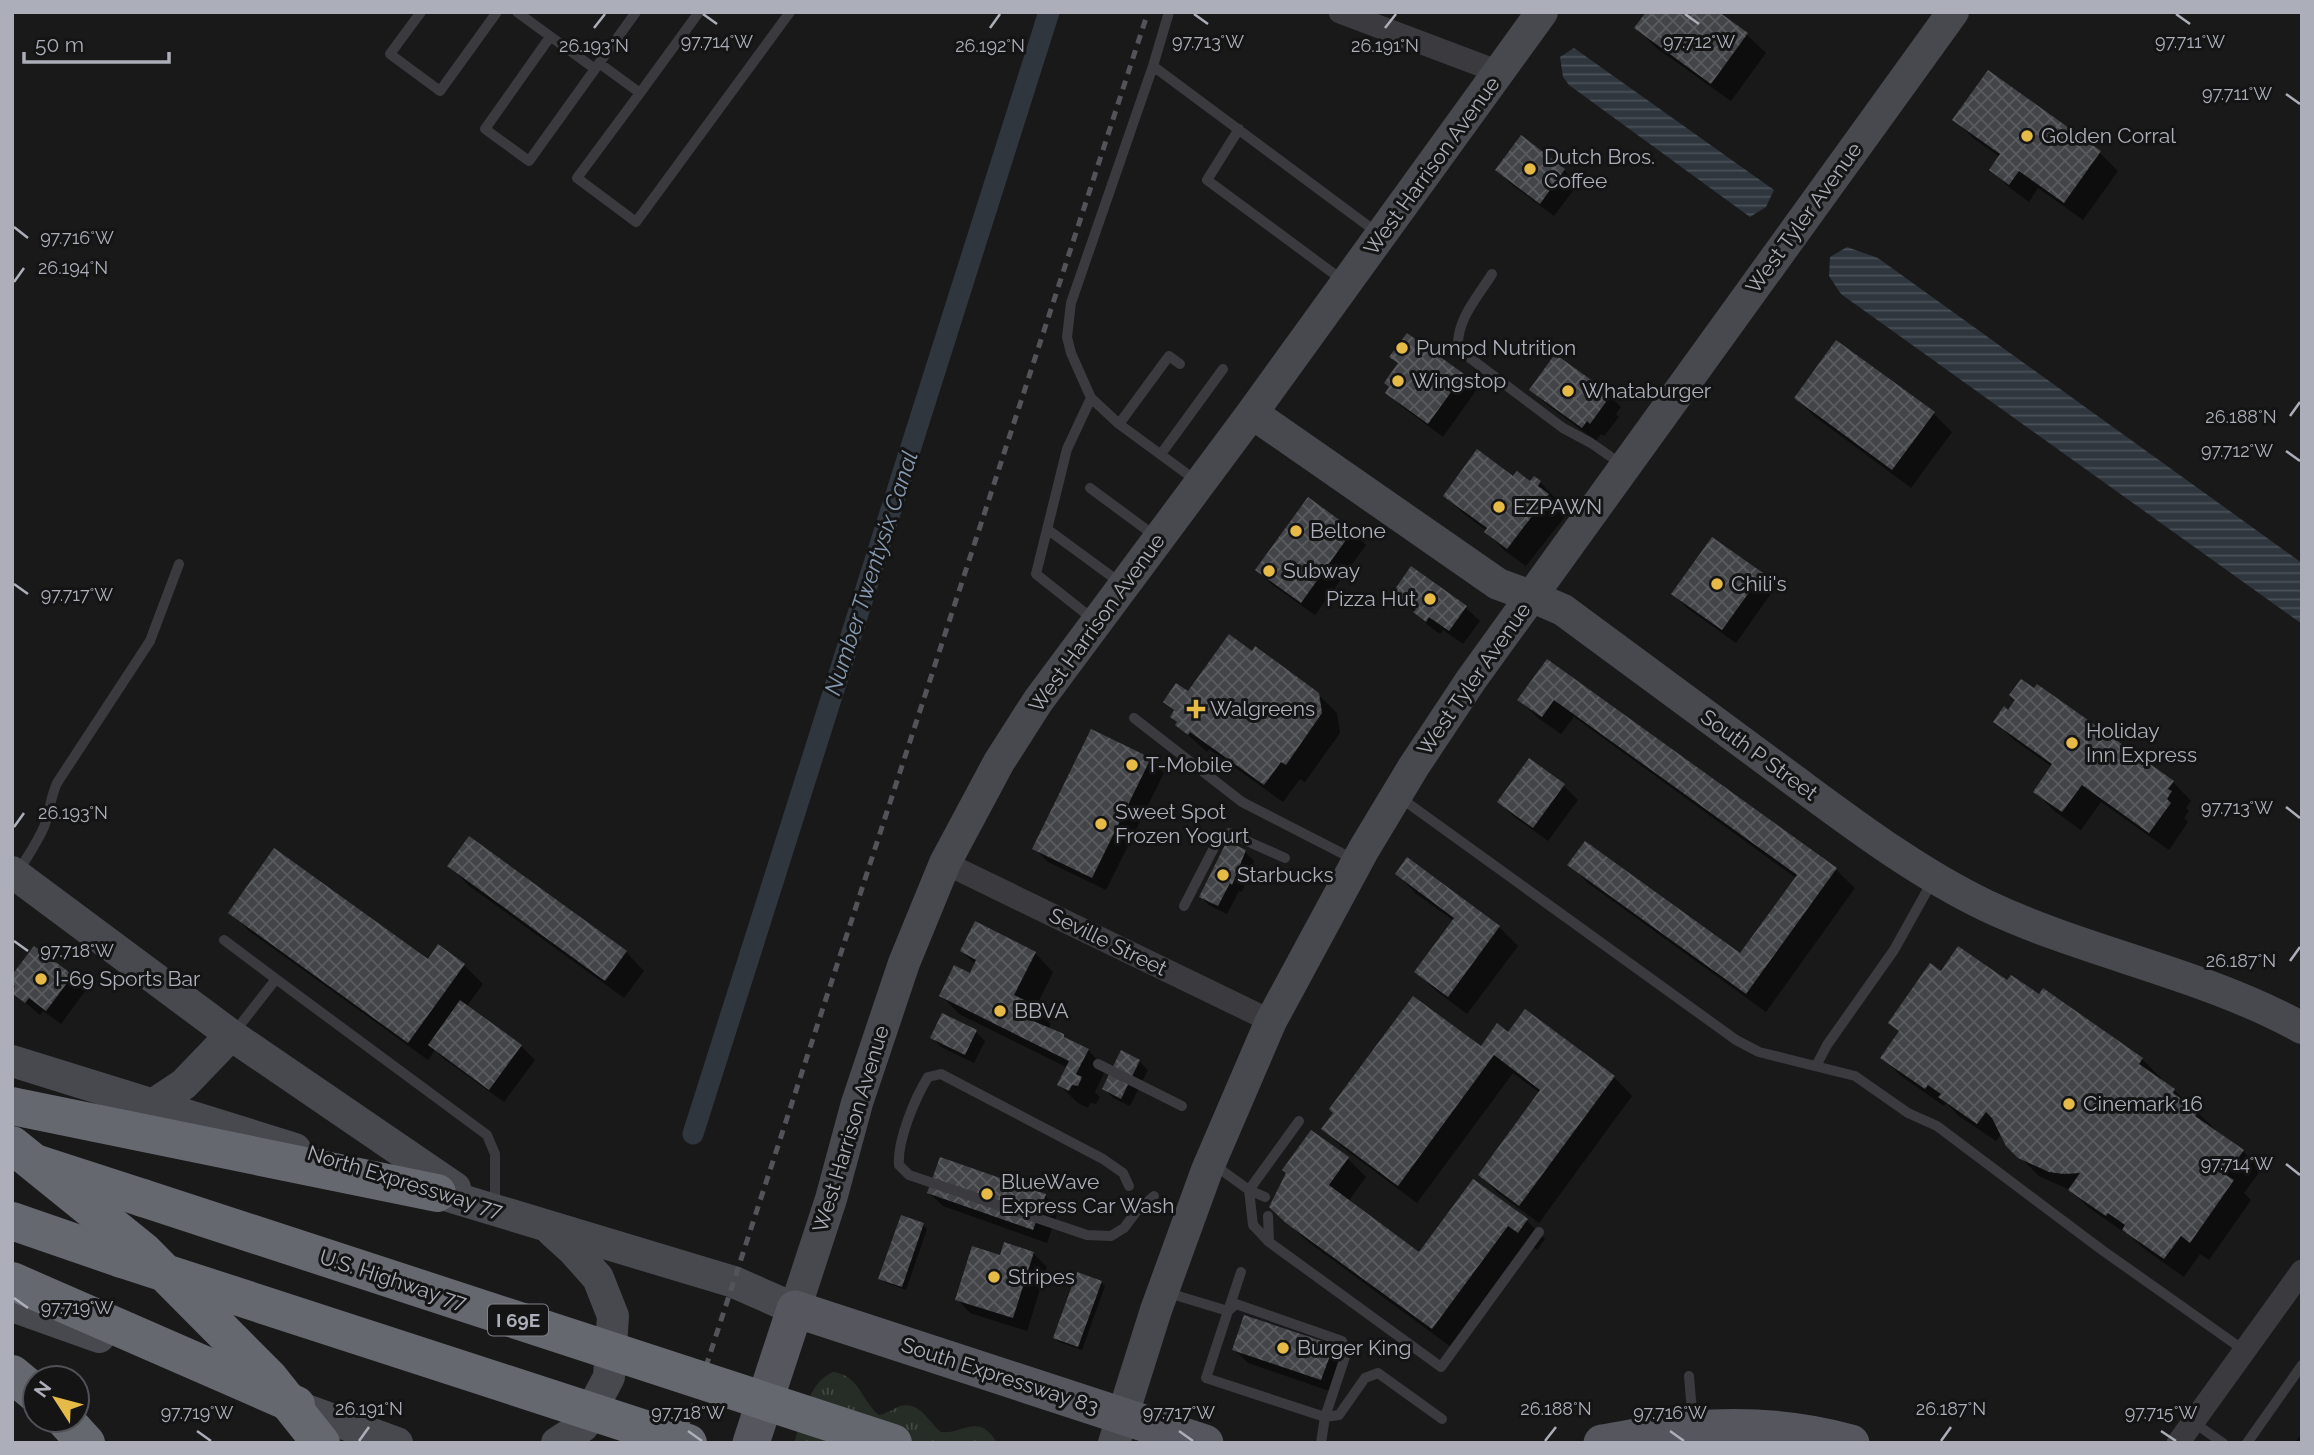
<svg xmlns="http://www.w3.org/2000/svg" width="2314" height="1455" viewBox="0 0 2314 1455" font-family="Raleway,sans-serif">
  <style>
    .grass { fill: url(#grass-tufts) }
    .water { fill: url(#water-rules) }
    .shadow { fill: #0007 }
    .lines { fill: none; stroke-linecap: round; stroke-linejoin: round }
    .canal { stroke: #2f363e; stroke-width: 21 }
    .building { fill: url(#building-cross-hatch) }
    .lane { stroke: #3a3a3f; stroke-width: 10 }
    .street { stroke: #3a3a3f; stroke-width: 23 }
    .secondary { stroke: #48494f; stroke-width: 32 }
    .primary { stroke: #56575e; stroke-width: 37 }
    .highway { stroke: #666870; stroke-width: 38 }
    .rail { stroke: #53545a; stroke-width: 5; stroke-dasharray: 9 7; stroke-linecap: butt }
    .highway-bridge { stroke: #666870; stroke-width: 38 }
    .ticks { fill: none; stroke: #acafb9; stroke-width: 2.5 }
    .poi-dot { fill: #e5ba46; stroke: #141415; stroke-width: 2.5 }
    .labels { text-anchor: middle; stroke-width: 6; stroke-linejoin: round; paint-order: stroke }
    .shield { fill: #141415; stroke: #7e8088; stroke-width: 2 }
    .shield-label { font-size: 19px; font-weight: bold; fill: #acafb9 }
    .poi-label { font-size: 21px; fill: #acafb9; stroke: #141415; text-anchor: start }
    .street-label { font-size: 21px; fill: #acafb9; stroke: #141415 }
    .water-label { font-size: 23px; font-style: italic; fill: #869ab1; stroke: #141415 }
    .ticks-label { font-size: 18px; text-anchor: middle; fill: #acafb9; stroke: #141415; stroke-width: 6; stroke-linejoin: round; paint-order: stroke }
  </style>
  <defs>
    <pattern id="grass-tufts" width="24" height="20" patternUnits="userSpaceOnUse" patternTransform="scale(1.75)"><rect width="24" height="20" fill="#252d26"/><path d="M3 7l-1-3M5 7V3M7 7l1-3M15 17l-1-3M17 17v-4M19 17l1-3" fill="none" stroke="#424943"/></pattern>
    <pattern id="water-rules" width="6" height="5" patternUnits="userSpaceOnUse" patternTransform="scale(1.75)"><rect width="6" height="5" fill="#2f363e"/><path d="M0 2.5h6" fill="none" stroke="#4a5158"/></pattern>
    <pattern id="building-cross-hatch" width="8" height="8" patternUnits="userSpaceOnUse" patternTransform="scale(1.75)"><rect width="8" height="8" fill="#434447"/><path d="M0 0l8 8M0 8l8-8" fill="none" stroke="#5b5c5f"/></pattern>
  </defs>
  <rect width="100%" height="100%" fill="#19191a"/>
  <!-- grass -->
  <path class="grass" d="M833 1372C860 1375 861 1401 879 1415 888 1413 893 1409 900 1406 921 1401 928 1422 941 1432 961 1435 979 1411 997 1443H794C802 1420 808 1382 833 1372Z"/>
  <!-- water -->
  <path class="water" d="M1574 48 1774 190 1766 207 1750 217 1569 85 1563 77 1560 57Z
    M1847 247 1878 258 2302 563V624L1841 294 1829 276 1830 257Z"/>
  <!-- shadow -->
  <path class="shadow" d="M1716 12 1747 35 1766 53 1731 101 1655 47 1637 28Z
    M1988 73 2100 153 2118 171 2083 220 2038 188 2029 202 2010 188 1991 170 2000 157 1973 138 1954 119Z
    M1498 170H1564L1578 184 1554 216 1511 184Z
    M1407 335 1463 376 1477 389 1443 437 1401 406 1387 393 1399 364Z
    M1555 356 1607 394 1621 407 1616 414 1619 417 1604 436 1601 434 1596 441 1545 403 1531 390Z
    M1796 398 1934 414 1952 432 1911 488 1814 416Z
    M1513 479 1530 483 1540 482 1558 501 1556 504 1567 514 1526 566 1505 551 1486 532 1487 531 1464 514 1445 495Z
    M1352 531 1366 545 1315 615 1271 584 1258 570Z
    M1412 569 1466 608 1480 621 1463 644 1443 630 1440 634 1429 626 1395 592Z
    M1762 574 1775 588 1736 643 1687 608 1673 594Z
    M1548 661 1836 870 1855 888 1766 1012 1588 883 1570 865 1740 956 1796 878 1574 717 1561 734 1538 718 1520 700Z
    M1188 694H1318L1337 713 1340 733 1305 782 1300 779 1283 802 1209 749 1207 752 1177 725 1175 712 1165 702Z
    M1995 722 2173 782 2191 801 2186 808 2189 811 2184 818 2188 822 2169 850 2101 802 2081 830 2053 810 2035 791 2052 767 2014 740Z
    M1150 760 1164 773 1106 890 1048 862 1034 848Z
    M1530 761 1564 786 1578 800 1548 841 1513 816 1500 802Z
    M1245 852 1254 861 1242 892 1239 891 1227 914 1210 906 1201 897Z
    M1408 860 1499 927 1518 946 1467 1014 1435 990 1417 972 1454 921 1415 893 1397 874Z
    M450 866 626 952 644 971 624 998 468 885Z
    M230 912 429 961 439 947 464 965 483 984 466 1007 521 1046 535 1060 504 1102 444 1059 435 1050 428 1060 249 931Z
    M962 951 1035 953 1053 972 1035 1009 1051 1024 1048 1030 1088 1050 1106 1069 1095 1092 1100 1097 1096 1104 1090 1103 1088 1108 1078 1103 1059 1085 1068 1068 959 1014 941 995 970 976 976 965Z
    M1941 973 2007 982 2142 1059 2161 1078 2159 1080 2174 1090 2216 1130 2215 1132 2243 1151 2261 1170 2244 1193 2251 1200 2209 1260 2200 1254 2184 1277 2143 1248 2126 1232 2125 1233 2089 1208 2070 1190 2039 1176 2008 1145 2002 1133 1996 1141 1959 1116 1946 1103 1944 1106 1901 1076 1883 1058 1900 1032 1890 1023Z
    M72 976 86 990 61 1024 43 1011 40 1015 13 992Z
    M976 1032 985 1041 974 1063 941 1047 932 1038Z
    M1509 1034 1614 1077 1632 1096 1539 1223 1498 1193 1480 1175 1540 1093 1513 1073 1417 1203 1342 1147 1323 1129Z
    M1139 1061 1148 1070 1130 1106 1113 1098 1104 1089Z
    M1312 1132 1348 1159 1366 1177 1348 1202 1420 1254 1473 1181 1527 1221 1545 1239 1537 1250 1527 1243 1451 1347 1307 1241 1290 1225Z
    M929 1193 1045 1196 1059 1209 1047 1243 943 1206Z
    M923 1225 927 1229 906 1290 884 1282 880 1278Z
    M1033 1253 1047 1267 1027 1331 970 1313 957 1299 1001 1257Z
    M1101 1282 1105 1286 1082 1350 1059 1342 1055 1338Z
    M1333 1347 1347 1361 1335 1393 1248 1363 1234 1349Z
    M2302 1433V1443H2295Z"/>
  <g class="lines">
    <!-- canal -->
    <path class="canal" d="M693 1134 1049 12"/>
  </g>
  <!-- building -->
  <path class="building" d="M1646 12H1719L1748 33 1711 84 1634 28Z
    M1988 70 2101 151 2064 203 2019 171 2009 185 1989 170 2000 154 1952 120Z
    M1521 135 1565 169 1540 204 1495 170Z
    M1407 333 1464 374 1428 424 1385 393 1389 387 1384 383 1398 363 1389 357Z
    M1836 340 1935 412 1892 470 1794 398Z
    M1555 354 1608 392 1603 399 1606 402 1590 424 1587 421 1582 428 1529 390Z
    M1477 449 1513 476 1517 471 1530 481 1534 476 1541 481 1538 486 1549 494 1507 549 1484 532 1487 528 1443 496Z
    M1308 497 1353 530 1301 603 1255 570Z
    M1712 537 1763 573 1722 630 1671 594Z
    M1411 566 1467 606 1449 631 1429 617 1426 622 1413 612 1416 609 1393 592Z
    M1229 634 1252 651 1255 646 1319 693 1322 713 1286 765 1281 762 1264 785 1190 732 1188 735 1175 725 1177 722 1170 717 1174 710 1163 702 1176 683 1188 691Z
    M1547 659 1837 868 1746 994 1567 865 1585 841 1740 953 1797 875 1554 700 1542 717 1517 700Z
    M2021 679 2034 688 2037 684 2174 781 2168 789 2172 791 2167 799 2171 803 2149 833 2082 785 2062 812 2033 792 2052 764 1993 722 2004 706 2008 710 2015 700 2009 695Z
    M1091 729 1151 758 1092 878 1032 849Z
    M1529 758 1565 784 1533 828 1497 802Z
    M469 836 627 951 605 981 447 866Z
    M1227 841 1246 850 1232 885 1230 883 1218 906 1199 897Z
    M274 848 428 959 438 944 465 964 408 1043 228 913Z
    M1407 857 1500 926 1448 997 1414 972 1454 918 1395 874Z
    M975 921 1036 952 1014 995 1033 1004 1026 1018 1064 1034V1037L1089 1049 1076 1074 1082 1077 1078 1086 1072 1085 1069 1091 1057 1085 1069 1061 939 996 954 965 970 973 976 960 960 951Z
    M34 946 73 975 46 1011 29 998 25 1003 12 993 15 986 12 984V975Z
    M1958 946 2007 980 2011 975 2039 994 2043 988 2143 1058 2139 1064 2175 1089 2173 1093 2199 1111 2195 1116 2244 1150 2226 1175 2234 1180 2190 1243 2181 1236 2164 1259 2122 1230 2125 1225 2108 1213 2106 1216 2068 1190 2080 1173 2064 1174 2049 1172 2018 1158 2006 1146 1992 1118 1986 1112 1977 1124 1938 1097 1941 1094 1928 1085 1925 1089 1880 1058 1899 1031 1888 1023 1930 963 1941 971Z
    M1413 996 1481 1046 1497 1023 1508 1032 1525 1009 1615 1076 1519 1206 1478 1175 1540 1090 1494 1055 1398 1186 1321 1129 1333 1113 1329 1109Z
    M460 1000 522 1045 489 1090 428 1045Z
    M942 1013 977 1030 965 1055 930 1038Z
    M1121 1050 1140 1060 1121 1099 1102 1089Z
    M1311 1130 1349 1157 1329 1185 1419 1252 1473 1179 1528 1219 1518 1233 1508 1226 1432 1329 1286 1223 1269 1207 1286 1173 1282 1170Z
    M940 1157 1046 1194 1033 1230 927 1193Z
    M901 1215 924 1223 902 1287 878 1279Z
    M1004 1242 1034 1252 1013 1318 955 1300 972 1246 1000 1255Z
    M1077 1272 1102 1281 1078 1347 1053 1338Z
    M1244 1315 1334 1345 1321 1380 1232 1350Z"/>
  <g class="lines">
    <!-- lane -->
    <path class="lane" d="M421 12 390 54 440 91 497 12
      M517 12 595 69 636 12
      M1169 12 1153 66 1379 234
      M550 37 485 129 529 161 595 69
      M599 63 640 93 577 178 636 222 790 12
      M1153 66 1071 303 1067 337 1071 353 1091 398 1119 424 1198 482
      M640 93 699 12
      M1239 129 1207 180 1345 282
      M1492 274C1477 298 1456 320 1458 349L1563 428 1591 443 1624 466
      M1091 398 1067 449 1036 574 1094 620
      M1119 424 1169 356 1180 364
      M1161 454 1223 369
      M1090 488 1155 536
      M1047 529 1122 584
      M1134 718 1242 802 1355 860
      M1398 796 1736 1040 1759 1052 1855 1076 1908 1113 1937 1126 2102 1250 2245 1351
      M18 872C27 857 37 843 44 827 50 812 50 798 57 783L150 641 179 564
      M1184 906 1219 838 1229 833 1285 858
      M224 940 276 979
      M233 1034 276 979 487 1135 495 1154V1207
      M1098 1064 1182 1106
      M1816 1066 1827 1045 1894 950 1933 880
      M1213 1164 1249 1190 1253 1225 1269 1242 1441 1367 1539 1232
      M1129 1186 1123 1173 1103 1159 941 1074 928 1077C915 1098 897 1141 899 1165L909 1175 1087 1235 1111 1236 1124 1228 1136 1212 1154 1196
      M1265 1197 1249 1190 1299 1121
      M1268 1216 1269 1242
      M1165 1292 1228 1311 1206 1378 1325 1417 1321 1443
      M1228 1311 1236 1304 1342 1341 1347 1351 1325 1417 1339 1415 1365 1378 1378 1373 1442 1419
      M1228 1311 1241 1272
      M1689 1376 1693 1423
      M2193 1422 2223 1443
      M2247 1443 2302 1365"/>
    <!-- street -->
    <path class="street" d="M1340 12 1499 72
      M945 863 1271 1021
      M2178 1443 2302 1271"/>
    <!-- secondary -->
    <path class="secondary" d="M1252 413 1498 584 1531 596 1563 610C1638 666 1713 721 1788 776 1852 823 1916 872 1987 906 2089 954 2203 973 2302 1028
      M12 872 231 1035 455 1188
      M12 1061 295 1149
      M154 1104 184 1084 231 1035
      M415 1186 734 1282 795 1309 831 1199 857 1103 904 963 945 863 999 762 1038 701 1252 413 1542 12
      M552 1231 574 1251 598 1278 613 1316 609 1377 583 1426 557 1443
      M12 1306 99 1337
      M287 1403 397 1443
      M1114 1443 1156 1310 1207 1170 1271 1021 1364 849 1414 766 1471 680 1953 12"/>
    <!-- primary -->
    <path class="primary" d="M751 1443 795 1309 1205 1443
      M1602 1443C1632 1438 1663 1432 1694 1429 1745 1425 1801 1429 1851 1443"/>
    <!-- highway -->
    <path class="highway" d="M12 1106 437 1193
      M35 1163 143 1198
      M12 1221 122 1259
      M12 1281 296 1405
      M12 1374 35 1393
      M65 1420 86 1443"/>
    <!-- rail -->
    <path class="rail" d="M681 1443 1148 12"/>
    <!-- highway-bridge -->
    <path class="highway-bridge" d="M12 1145 143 1251 270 1379 321 1443
      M143 1198 893 1443
      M122 1259 688 1443"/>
  </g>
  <!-- ticks -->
  <path class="ticks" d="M703 14 717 24M1194 14 1208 24M1685 14 1699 24M2176 14 2190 24M594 28 605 14M990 28 1000 14M1385 28 1396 14M2286 94 2300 104M14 227 28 238M14 282 24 268M2290 416 2300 402M2286 451 2300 461M14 584 28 594M2286 807 2300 818M14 827 24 813M14 941 28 951M2290 961 2300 947M2286 1164 2300 1175M14 1298 28 1308M197 1431 211 1441M688 1431 702 1441M1179 1431 1193 1441M1670 1431 1684 1441M2161 1431 2176 1441M359 1441 369 1427M1545 1441 1556 1427M1941 1441 1951 1427"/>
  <!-- markers -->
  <g class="poi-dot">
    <circle cx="2027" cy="136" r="7"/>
    <circle cx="1530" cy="169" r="7"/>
    <circle cx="1402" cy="348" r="7"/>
    <circle cx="1398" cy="381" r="7"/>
    <circle cx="1568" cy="391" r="7"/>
    <circle cx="1499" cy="507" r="7"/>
    <circle cx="1296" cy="531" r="7"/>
    <circle cx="1269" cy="571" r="7"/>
    <circle cx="1717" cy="584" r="7"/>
    <circle cx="1430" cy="599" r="7"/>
    <path d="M1192.5 698.5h7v7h7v7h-7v7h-7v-7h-7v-7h7z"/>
    <circle cx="2072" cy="743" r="7"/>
    <circle cx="1132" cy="765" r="7"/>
    <circle cx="1101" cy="824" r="7"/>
    <circle cx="1223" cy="875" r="7"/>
    <circle cx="41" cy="979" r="7"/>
    <circle cx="1000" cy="1011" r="7"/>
    <circle cx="2069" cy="1104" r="7"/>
    <circle cx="987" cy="1194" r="7"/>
    <circle cx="994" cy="1277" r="7"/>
    <circle cx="1283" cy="1348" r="7"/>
  </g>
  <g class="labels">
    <!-- shield labels -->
    <rect class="shield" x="488" y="1304.5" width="60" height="31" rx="5"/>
    <g class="shield-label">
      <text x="518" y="1327">I 69E</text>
    </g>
    <!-- poi labels -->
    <g class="poi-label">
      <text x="2041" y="143">Golden Corral</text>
      <text x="1544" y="164">Dutch Bros.<tspan x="1544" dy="24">Coffee</tspan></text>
      <text x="1416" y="355">Pumpd Nutrition</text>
      <text x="1412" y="388">Wingstop</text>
      <text x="1582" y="398">Whataburger</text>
      <text x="1513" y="514">EZPAWN</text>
      <text x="1310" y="538">Beltone</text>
      <text x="1283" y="578">Subway</text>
      <text x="1731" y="591">Chili's</text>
      <text x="1416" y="606" text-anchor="end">Pizza Hut</text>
      <text x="1210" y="716">Walgreens</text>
      <text x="2086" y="738">Holiday<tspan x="2086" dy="24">Inn Express</tspan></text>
      <text x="1146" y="772">T-Mobile</text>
      <text x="1115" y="819">Sweet Spot<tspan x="1115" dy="24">Frozen Yogurt</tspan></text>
      <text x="1237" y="882">Starbucks</text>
      <text x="55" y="986">I-69 Sports Bar</text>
      <text x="1014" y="1018">BBVA</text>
      <text x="2083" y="1111">Cinemark 16</text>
      <text x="1001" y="1189">BlueWave<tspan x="1001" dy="24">Express Car Wash</tspan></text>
      <text x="1008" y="1284">Stripes</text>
      <text x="1297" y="1355">Burger King</text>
    </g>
    <!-- street labels -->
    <g class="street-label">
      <text transform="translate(1432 166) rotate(-54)" y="7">West Harrison Avenue</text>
      <text transform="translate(1804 218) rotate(-54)" y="7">West Tyler Avenue</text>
      <text transform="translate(1097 623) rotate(-54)" y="7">West Harrison Avenue</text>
      <text transform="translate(1474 679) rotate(-55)" y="7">West Tyler Avenue</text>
      <text transform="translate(1759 755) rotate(36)" y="7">South P Street</text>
      <text transform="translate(1108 942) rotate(26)" y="7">Seville Street</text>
      <text transform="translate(851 1129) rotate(-73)" y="7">West Harrison Avenue</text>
      <text transform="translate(405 1182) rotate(17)" y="7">North Expressway 77</text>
      <text transform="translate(393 1280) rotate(18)" y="7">U.S. Highway 77</text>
      <text transform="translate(1000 1376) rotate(18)" y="7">South Expressway 83</text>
    </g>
    <!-- water labels -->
    <g class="water-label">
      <text transform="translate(871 573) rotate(-72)" y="8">Number Twentysix Canal</text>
    </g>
  </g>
  <g class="ticks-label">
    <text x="2190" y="48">97.711°W</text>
    <text x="717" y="48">97.714°W</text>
    <text x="1208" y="48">97.713°W</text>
    <text x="1699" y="48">97.712°W</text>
    <text x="594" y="52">26.193°N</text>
    <text x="990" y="52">26.192°N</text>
    <text x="1385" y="52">26.191°N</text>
    <text x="2237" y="100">97.711°W</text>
    <text x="77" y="244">97.716°W</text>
    <text x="73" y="274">26.194°N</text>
    <text x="2241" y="423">26.188°N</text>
    <text x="2237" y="457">97.712°W</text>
    <text x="77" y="601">97.717°W</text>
    <text x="2237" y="814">97.713°W</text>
    <text x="73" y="819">26.193°N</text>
    <text x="77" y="957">97.718°W</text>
    <text x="2241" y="967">26.187°N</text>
    <text x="2237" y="1170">97.714°W</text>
    <text x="77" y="1314">97.719°W</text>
    <text x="369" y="1415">26.191°N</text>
    <text x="1556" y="1415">26.188°N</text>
    <text x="1951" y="1415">26.187°N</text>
    <text x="197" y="1419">97.719°W</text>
    <text x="688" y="1419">97.718°W</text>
    <text x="1179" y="1419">97.717°W</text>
    <text x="1670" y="1419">97.716°W</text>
    <text x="2161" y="1419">97.715°W</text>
  </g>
  <!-- border -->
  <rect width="2314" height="1455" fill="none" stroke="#acafb9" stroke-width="28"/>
  <!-- north arrow -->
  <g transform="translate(56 1399) rotate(306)"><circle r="33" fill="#141415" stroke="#515257" stroke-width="2"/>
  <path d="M0-5L12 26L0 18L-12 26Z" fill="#e5ba46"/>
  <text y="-10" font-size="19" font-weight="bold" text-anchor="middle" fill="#acafb9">N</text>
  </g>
  <!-- scale -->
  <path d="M24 52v10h145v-10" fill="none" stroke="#acafb9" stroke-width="3.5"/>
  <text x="35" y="52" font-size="21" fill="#acafb9" stroke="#141415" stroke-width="5" paint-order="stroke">50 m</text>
</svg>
